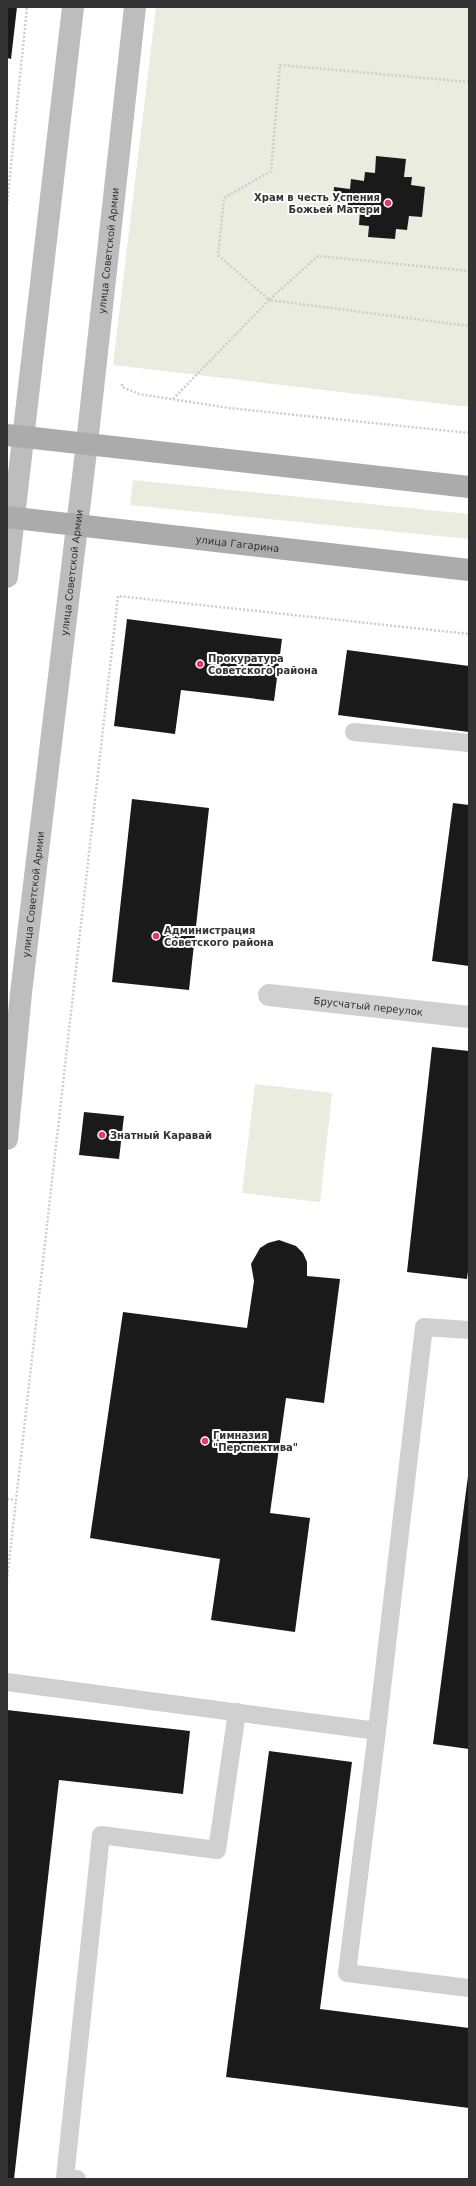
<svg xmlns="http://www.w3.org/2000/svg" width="476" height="2186" viewBox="0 0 476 2186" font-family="'DejaVu Sans',sans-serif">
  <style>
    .green { fill: #e9ecde }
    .building { fill: #1a1a1a }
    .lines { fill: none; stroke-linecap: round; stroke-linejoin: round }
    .path { stroke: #cdcdcd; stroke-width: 2.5; stroke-dasharray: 2 2; stroke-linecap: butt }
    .lane { stroke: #d0d0d0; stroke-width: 18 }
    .street { stroke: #d0d0d0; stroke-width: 22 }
    .secondary { stroke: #bdbdbd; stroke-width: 22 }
    .primary { stroke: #ababab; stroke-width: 22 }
    .poi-dot { fill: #ec3270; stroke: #fff; stroke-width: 1.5 }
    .labels { text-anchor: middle; stroke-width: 4; stroke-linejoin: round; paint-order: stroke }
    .poi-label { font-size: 10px; font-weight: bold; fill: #333; stroke: #fff; text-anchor: start }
    .street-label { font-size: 10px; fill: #333; stroke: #fff }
  </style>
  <rect width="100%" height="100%" fill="#fff"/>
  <!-- green -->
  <path class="green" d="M156 7H469V407L113 365Z
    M133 480 469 514V539L130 505Z
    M255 1084 332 1093 320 1202 242 1193Z"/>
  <!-- building -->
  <path class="building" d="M7 7H17L11 59 7 58Z
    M376 156 406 159 404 177H412L411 185 425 187 422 217 409 216 407 230 396 229 395 239 368 237 369 226 359 225 360 211 347 209 348 203 333 201 334 187 350 189 351 179 364 181 365 172 375 173Z
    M127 619 282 639 274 701 181 690 175 734 114 726Z
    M347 650 469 666V732L338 715Z
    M132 799 209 808 189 990 112 982Z
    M453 803 469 805V966L432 961Z
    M432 1047 469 1051V1264L467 1279 407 1272Z
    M84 1112 124 1116 119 1159 79 1155Z
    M279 1240 296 1246 303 1253 307 1262V1276L340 1279 324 1403 286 1398 270 1513 310 1518 295 1632 211 1620 220 1559 90 1538 123 1312 247 1328 254 1281 251 1264 260 1248 268 1243Z
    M468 1476H469V1749L433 1744Z
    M7 1710 190 1731 183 1794 59 1780 14 2179H7Z
    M269 1751 352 1762 320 2009 469 2028V2108L226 2077Z"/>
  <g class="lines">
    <!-- path -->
    <path class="path" d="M469 82 280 65 271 171 224 198 218 255 269 300 318 256 469 271
      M7 205 27 7
      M122 384V387L139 394 229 408 469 433
      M173 399 269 300 469 326
      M7 1499 16 1500
      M7 1580 118 596 469 634"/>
    <!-- lane -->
    <path class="lane" d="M354 732 469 743
      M7 1682 377 1731 347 1973 469 1988
      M377 1731 424 1327 469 1330
      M77 2179 65 2178 101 1835 217 1850 237 1712"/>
    <!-- street -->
    <path class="street" id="s1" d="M269 995 469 1017"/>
    <!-- secondary -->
    <g class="secondary">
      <path d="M7 577 73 7"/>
      <path id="s2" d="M7 1139 21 993 87 443 135 7"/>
    </g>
    <!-- primary -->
    <g class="primary">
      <path d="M7 435 469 487"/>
      <path id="s3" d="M7 517 469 570"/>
    </g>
  </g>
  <!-- markers -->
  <g class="poi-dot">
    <circle cx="388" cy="203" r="4"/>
    <circle cx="200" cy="664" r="4"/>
    <circle cx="156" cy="936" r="4"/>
    <circle cx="102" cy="1135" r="4"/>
    <circle cx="205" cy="1441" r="4"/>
  </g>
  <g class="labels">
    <!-- poi labels -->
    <g class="poi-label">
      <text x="380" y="201" text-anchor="end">Храм в честь Успения<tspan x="380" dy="12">Божьей Матери</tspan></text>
      <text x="208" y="662">Прокуратура<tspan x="208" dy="12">Советского района</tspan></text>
      <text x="164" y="934">Администрация<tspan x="164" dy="12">Советского района</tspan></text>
      <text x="110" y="1139">Знатный Каравай</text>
      <text x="213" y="1439">Гимназия<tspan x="213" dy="12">"Перспектива"</tspan></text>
    </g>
    <!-- street labels -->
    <g class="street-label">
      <text dy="4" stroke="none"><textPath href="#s2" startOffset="894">улица Советской Армии</textPath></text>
      <text dy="4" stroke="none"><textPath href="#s3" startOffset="232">улица Гагарина</textPath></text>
      <text dy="4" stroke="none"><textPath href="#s2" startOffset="570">улица Советской Армии</textPath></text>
      <text dy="4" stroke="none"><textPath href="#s2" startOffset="246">улица Советской Армии</textPath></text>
      <text dy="4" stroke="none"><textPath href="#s1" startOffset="100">Брусчатый переулок</textPath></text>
    </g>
  </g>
  <!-- border -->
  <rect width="476" height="2186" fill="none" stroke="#333333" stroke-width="16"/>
</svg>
